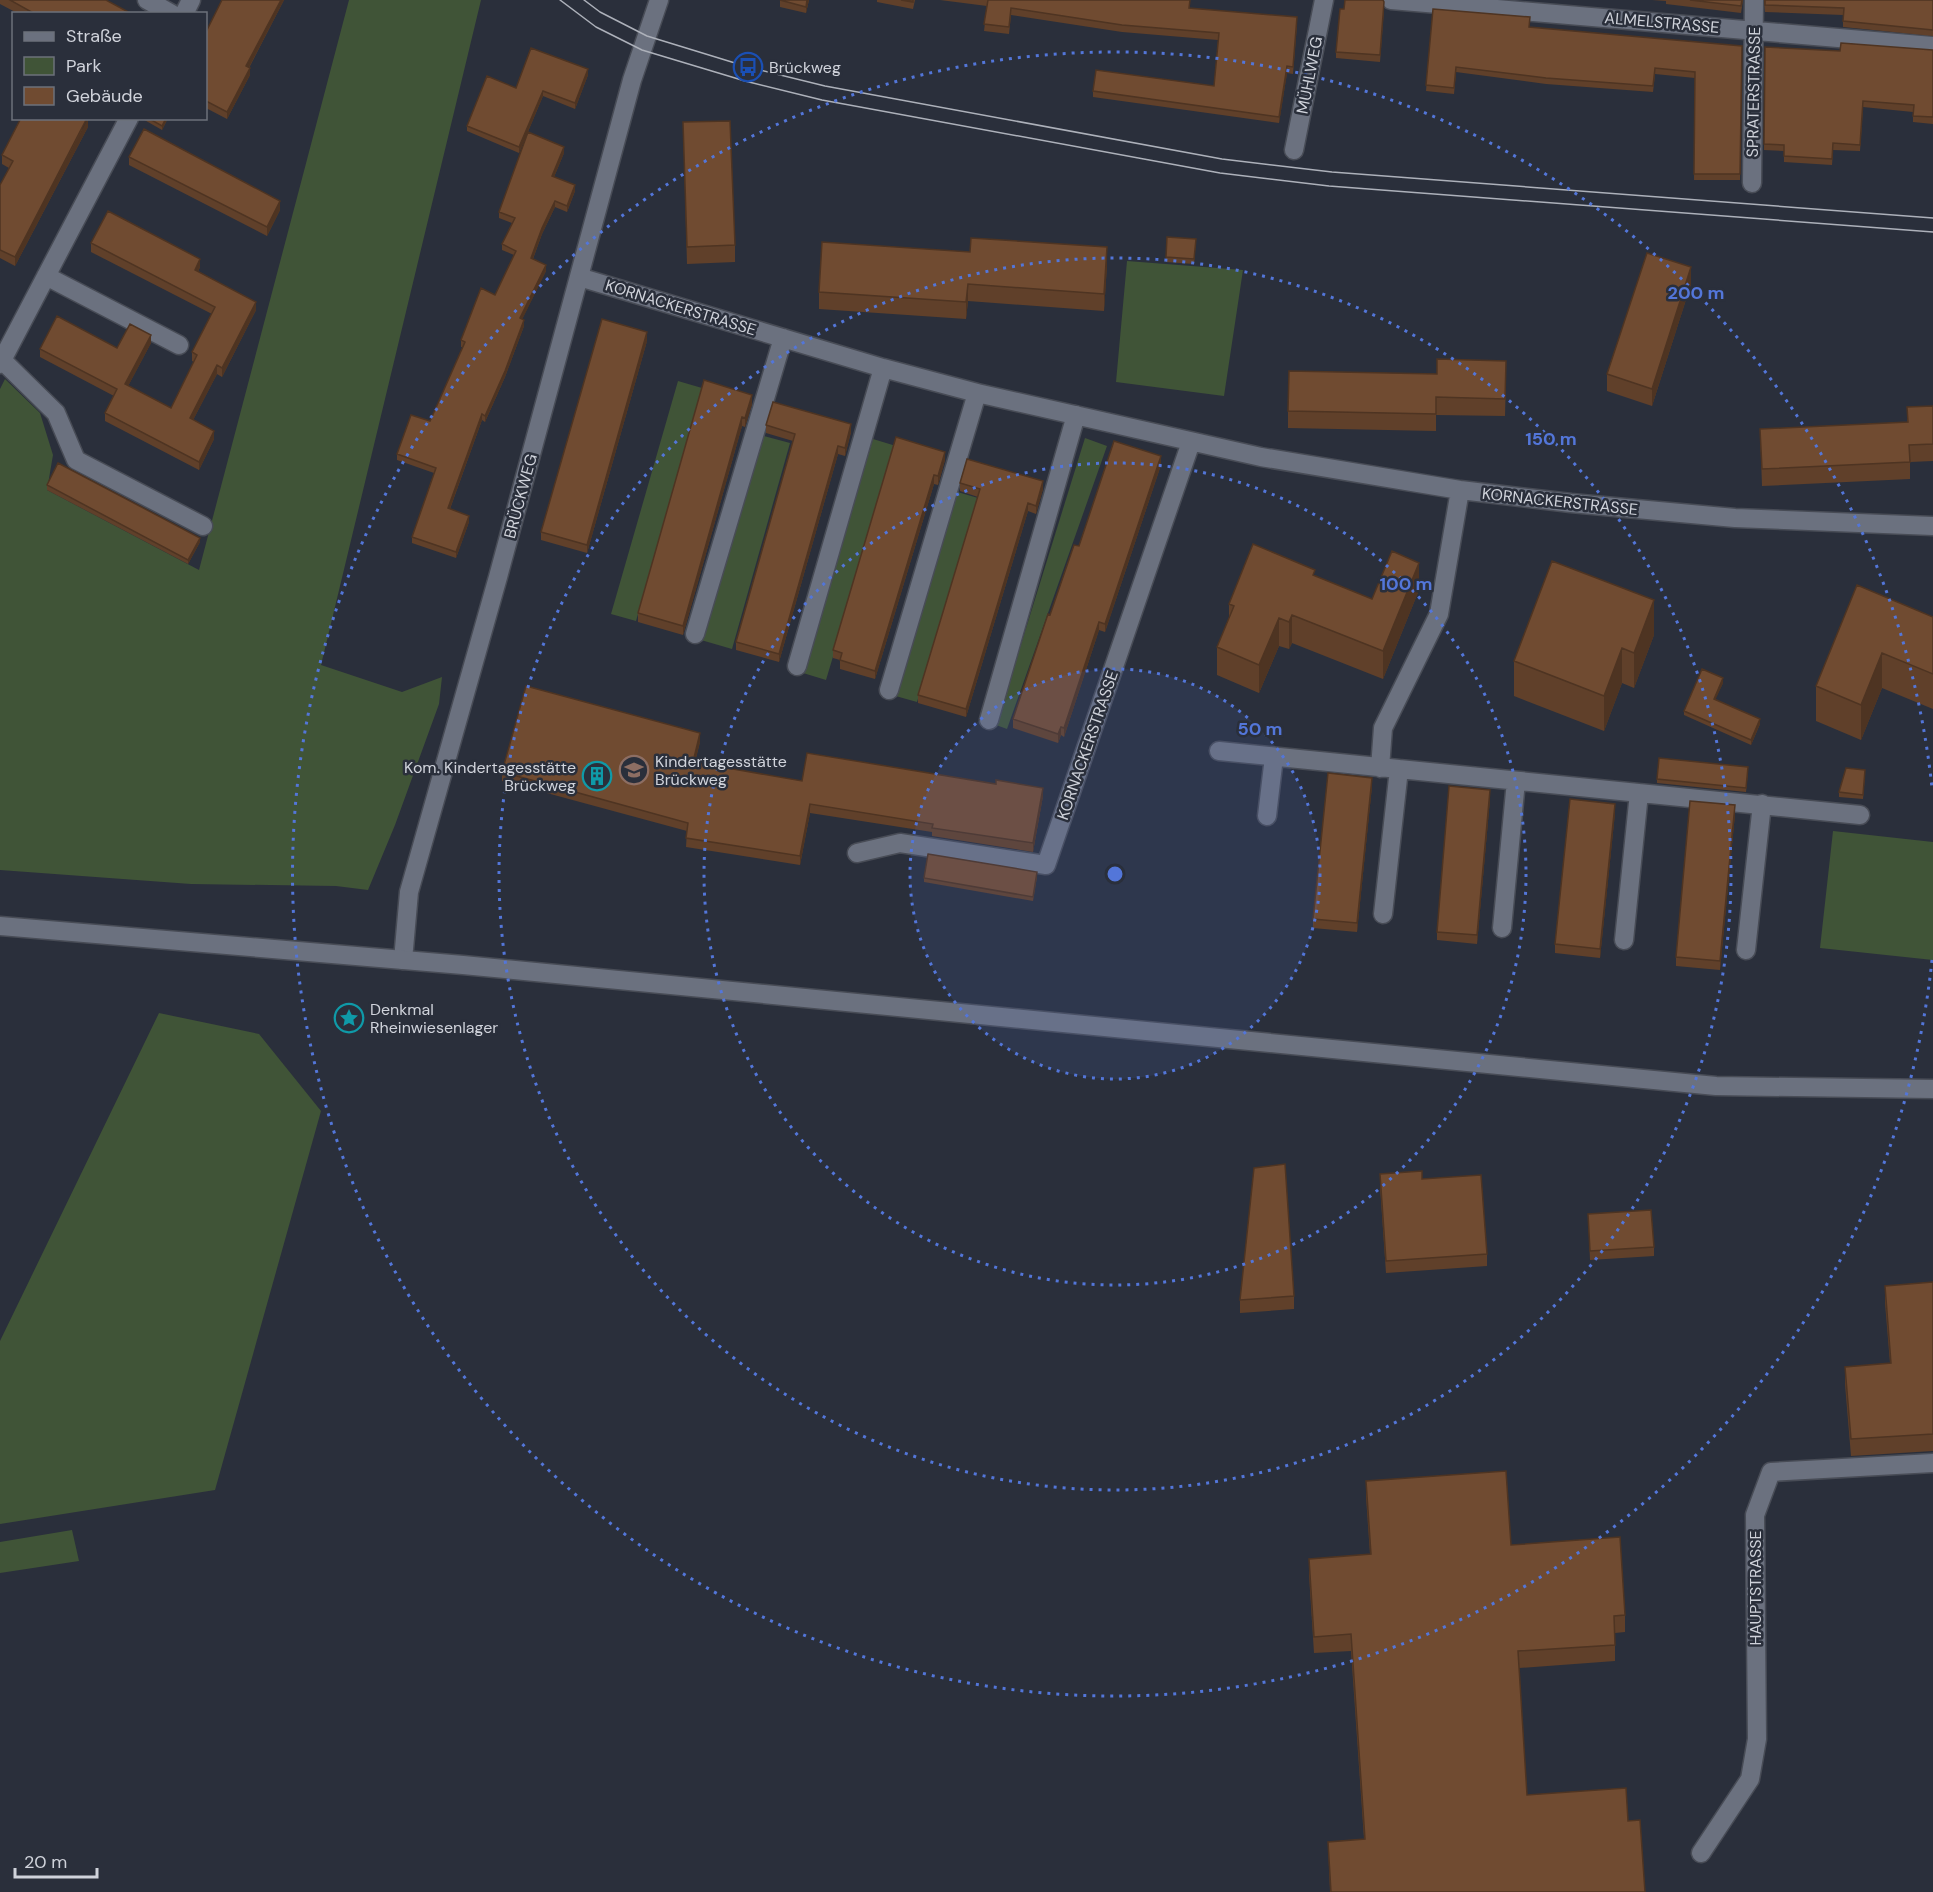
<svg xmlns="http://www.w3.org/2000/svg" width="1933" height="1892" viewBox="0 0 1933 1892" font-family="'DM Sans',sans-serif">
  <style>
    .green { fill: #405437 }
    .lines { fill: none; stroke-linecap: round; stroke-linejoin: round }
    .street-casing { stroke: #484c56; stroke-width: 21 }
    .secondary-casing { stroke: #484c56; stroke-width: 21 }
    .street { stroke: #6b717f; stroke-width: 18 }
    .secondary { stroke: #6b717f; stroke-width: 18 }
    .tram { stroke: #adb1ba; stroke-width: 1.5 }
    .wall { fill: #60402a }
    .shaded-wall { fill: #4e3422 }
    .building { fill: #704b31; stroke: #4e3422; stroke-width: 1.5 }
    .ring { fill: none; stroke: #5376d9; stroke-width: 3; stroke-dasharray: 3 6 }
    .labels { text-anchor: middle; stroke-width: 5; stroke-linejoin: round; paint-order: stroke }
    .street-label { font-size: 16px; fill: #d0d3db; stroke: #2a2f3b }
    .poi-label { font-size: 16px; fill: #d0d3db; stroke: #2a2f3b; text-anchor: start }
    .centre { fill: #5376d9; stroke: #2a2f3b; stroke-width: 3 }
    .ring-label { font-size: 18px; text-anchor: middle; font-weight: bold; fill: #5376d9; stroke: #2a2f3b; stroke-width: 5; stroke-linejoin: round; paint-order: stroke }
  </style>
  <rect width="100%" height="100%" fill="#2a2f3b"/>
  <!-- green -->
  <path class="green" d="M349 0H481L321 665 402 692 442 677 439 704 395 825 368 890 336 886 191 884 0 870V389L5 379 40 413 53 455 47 490 199 570Z
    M1127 261 1243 270 1224 396 1116 382Z
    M678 381 702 388 636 621 611 614Z
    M760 435 790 443 732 649 701 640Z
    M1085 438 1107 446 1007 729 996 725Z
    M873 439 896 446 826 680 803 673Z
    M954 491 978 498 917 702 892 695Z
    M1833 831 1933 842V960L1820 948Z
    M159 1013 259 1034 321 1111 215 1490 0 1524V1341Z
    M72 1530 79 1561 0 1573V1542Z"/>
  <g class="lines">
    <!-- street casing -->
    <g class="street-casing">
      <path id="street" d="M147 0 172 14
        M1391 0 1933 46
        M184 14 191 0
        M1294 150 1324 0
        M1752 183 1754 0
        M46 276 179 345
        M579 277 883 368 977 393 1261 457 1460 490 1571 503 1735 518 1933 526
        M2 360 56 413 76 460 203 526
        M0 364 129 118
        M695 634 783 338
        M797 666 883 368
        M889 690 977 393
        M989 720 1076 415
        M1219 751 1860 815
        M1380 768 1383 728 1439 614 1460 490
        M1267 816 1274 757
        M857 853 900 843 1046 865 1191 442
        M1383 914 1399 769
        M1502 928 1516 781
        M1624 940 1639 793
        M1746 950 1762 804
        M403 960 409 892 498 577 632 80 659 0
        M1701 1853 1750 1779 1757 1739 1755 1515 1771 1472 1933 1463"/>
    </g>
    <!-- secondary casing -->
    <g class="secondary-casing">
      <path id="secondary" d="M0 926 463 965 1716 1086 1933 1089"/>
    </g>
    <!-- street -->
    <use href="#street" class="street"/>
    <!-- secondary -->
    <use href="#secondary" class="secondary"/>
    <!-- tram -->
    <path class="tram" d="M560 0 596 27 642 50 745 81 822 100 1220 173 1329 186 1933 232
      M584 0 600 12 647 36 748 67 825 86 1222 159 1332 172 1933 218"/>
  </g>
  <!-- wall -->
  <path class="wall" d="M0 0H106L132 14H19L0 4Z
    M222 0H284L249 68 250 75 227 119 206 108V32Z
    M780 0H809L806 13 780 7Z
    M877 0H915L913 9 877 2Z
    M940 0H1190V8L1297 24 1293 74 1287 73 1279 123 1093 97V91L1214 86 1218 40 1122 32 1011 15 1009 34 984 31 987 6Z
    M1652 0H1743L1741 13 1666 4V1Z
    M1764 0H1933V36L1843 27V15L1765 12Z
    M1344 9H1384L1380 62 1336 58V52Z
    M1433 9 1530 27 1742 46 1740 180H1694L1695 78 1655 74 1653 92 1546 84 1456 72 1454 94 1426 91Z
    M1765 47 1840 51 1933 50V124L1913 122V112L1863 107 1860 151 1833 150 1832 165 1784 162V151L1764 150Z
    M588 75 575 109 543 96 519 153 467 131V126L516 88Z
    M141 118H168L162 130Z
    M683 122 735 245V262L687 264Z
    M88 127 15 266 0 258V185L9 168 2 164V155Z
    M564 153 554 177 575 191 567 212 555 207 542 234 533 259 546 271 522 319 524 326 505 377 485 422 482 420 450 509 469 522 456 558 412 543V537L434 473 397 460V454L430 421 463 347H461V340L495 295 514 255 502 250V244L512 223 499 218V212Z
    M129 157 280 210 267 236 129 165Z
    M1167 237 1196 239 1194 264 1166 262Z
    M91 243 200 267 198 272 256 310 222 377 217 374 193 420 214 439 199 470 105 421V413L114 396 40 357V349L117 348 151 343 128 386 171 408 194 362 192 361V352L212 314 91 252Z
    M1107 265 1104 311 968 301 966 319 819 309V292Z
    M1691 284 1652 406 1607 391V374Z
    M647 341 587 553 541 540V532Z
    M1506 378 1505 416 1436 415V431L1288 428V411Z
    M752 395V404L745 427 742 426 683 635 638 622V613Z
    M1933 406V461L1910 462V479L1762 486 1760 429 1907 422V407Z
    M766 425 851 432 845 456 838 454 779 662 736 650V642L793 441 766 433Z
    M945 452V460L938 485 934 484 875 679 840 669V660L833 658V650Z
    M1161 465 1105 632 1099 630 1064 737 1061 735 1058 743 1013 728V719L1050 615 1079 546Z
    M960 483 1043 489 1036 514 1028 511 966 717 918 703V695L978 497 960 491Z
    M47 485 200 542 188 564 47 490Z
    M1315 576 1372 599 1419 590 1383 679 1292 643 1289 649 1279 646 1259 693 1217 675V647L1229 618V604Z
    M1933 617V709L1882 688 1861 740 1816 721V686Z
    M1654 635 1634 688 1622 683 1604 731 1514 696V661Z
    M1723 683 1715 699 1760 724 1751 745 1684 715V711Z
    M700 742 695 762 802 781 1043 796 1033 852 932 836V832L810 813 800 865 686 847 687 831 502 781V772Z
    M1748 772 1746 792 1657 783V779Z
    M1865 774 1863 799 1839 797V792Z
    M1372 786 1357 932 1313 928V919Z
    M1490 799 1477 944 1437 940V932Z
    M1615 813 1600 958 1555 953V944Z
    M1735 814 1720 970 1676 966V957Z
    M1037 877 1033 901 924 882V878Z
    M1380 1174 1422 1179 1487 1254V1266L1386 1273 1380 1187Z
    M1588 1214 1654 1247V1256L1590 1260Z
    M1933 1282V1451L1851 1456 1845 1384V1367L1890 1363 1885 1303V1286Z
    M1294 1296V1309L1240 1313V1300Z
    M1366 1481 1511 1545 1625 1615V1632L1615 1633V1661L1519 1668 1527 1795 1628 1821 1645 1892H1330L1328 1842 1364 1839 1351 1651 1314 1653 1309 1575V1559L1370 1554 1366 1497Z"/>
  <!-- shaded-wall -->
  <path class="shaded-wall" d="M281 0H284L246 73V66Z
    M807 0H809L806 13V7Z
    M1287 66V73L1279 123V117Z
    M250 68V75L227 119V112Z
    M588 69V75L575 109V103Z
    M543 91V96L519 153V147Z
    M88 118V127L15 266V257Z
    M166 118H168L162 130V126Z
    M564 147V153L552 182V176Z
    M575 185V191L567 212V206Z
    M280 201V210L267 236V227Z
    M555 201V207L542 234 531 264V258L542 228Z
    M1107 247V265L1104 311V294Z
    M200 259V267L195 278V270Z
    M546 265V271L520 324V318Z
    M1691 267V284L1652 406V389Z
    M968 284V301L966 319V302Z
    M256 302V310L222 377V368Z
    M524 320V326L505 377 485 422V416Z
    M647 332V341L587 553V545Z
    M151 335V343L125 392V384Z
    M217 365V374L190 426V418Z
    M752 395V404L745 427V418Z
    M482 414V420L448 514V508Z
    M742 417V426L683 635V626Z
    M851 424V432L845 456V448Z
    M214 431V439L199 470V462Z
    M838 446V454L779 662V654Z
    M945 452V460L938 485V476Z
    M1161 456V465L1105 632V624Z
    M934 475V484L875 679V671Z
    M1043 481V489L1036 514V506Z
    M1028 503V511L966 717V709Z
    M469 516V522L456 558V552Z
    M200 538V542L188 564V560Z
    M1419 563V590L1383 679V651Z
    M1654 600V635L1634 688V653Z
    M1292 615V643L1289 649V622Z
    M1279 618V646L1259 693V665Z
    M1099 622V630L1064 737V728Z
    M1622 648V683L1604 731V696Z
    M1882 653V688L1861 740V705Z
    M1723 678V683L1714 703V699Z
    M1760 719V724L1751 745V740Z
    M1061 727V735L1058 743V734Z
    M700 733V742L693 770V762Z
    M1372 778V786L1357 932V923Z
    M1043 788V796L1033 852V843Z
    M1490 790V799L1477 944V935Z
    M810 804V813L800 865V856Z
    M1615 804V813L1600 958V949Z
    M1735 805V814L1720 970V961Z"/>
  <!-- building -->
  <path class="building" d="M10 0H106L132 14H35Z
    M222 0H281L246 66 250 68 227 112 206 101V32Z
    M780 0H807L806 7Z
    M901 0H913V2Z
    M988 0H1190L1189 8 1297 17 1293 67 1287 66 1279 117 1093 91 1096 70 1214 86 1219 33 1122 25 1011 8 1009 27 984 24Z
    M1345 0H1383L1384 2 1380 55 1336 52 1340 9H1344Z
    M1690 0H1742L1741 6Z
    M1765 0H1933V30L1843 21 1844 8 1765 5Z
    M1433 9 1530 17 1529 27 1742 46 1740 174H1694L1695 72 1655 68 1653 86 1546 78 1456 67 1454 88 1426 85Z
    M1841 43 1933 50V117L1913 116 1914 105 1863 101 1860 145 1833 143 1832 159 1784 156V145L1764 144 1765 47 1840 51Z
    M531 48 588 69 575 103 543 91 519 147 467 126 487 76 516 88Z
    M21 118H87L15 257 0 250V185L13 161 2 155Z
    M148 118H166L162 126Z
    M730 121 735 245 687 247 683 122Z
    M144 129 280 201 267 227 129 157Z
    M528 132 564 147 552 176 575 185 567 206 555 201 542 228 531 258 546 265 520 318 524 320 505 371 485 416 482 414 448 508 469 516 456 552 412 537 436 468 397 454 411 415 430 421 465 342 461 340 481 288 495 295 516 251 502 244 515 218 499 212Z
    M108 211 200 259 195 270 256 302 222 368 217 365 190 418 214 431 199 462 105 413 117 389 40 349 57 316 117 348 130 324 151 335 125 384 171 408 197 355 192 352 215 307 91 243Z
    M1167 237 1196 239 1194 259 1166 257Z
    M971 238 1107 247 1104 294 968 284 966 302 819 292 822 242 970 252Z
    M1647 253 1691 267 1652 389 1607 374Z
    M602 319 647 332 587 545 541 532Z
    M1437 359 1506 361 1505 399 1436 397V414L1288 411 1289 371 1437 374Z
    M704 380 752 395 745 418 742 417 683 626 638 613Z
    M773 402 851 424 845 448 838 446 779 654 736 642 795 434 766 425Z
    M1933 406V444L1909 445 1910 462 1762 469 1760 429 1908 422 1907 407Z
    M896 437 945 452 938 476 934 475 875 671 840 660 842 653 833 650Z
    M1114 441 1161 456 1105 624 1099 622 1064 728 1061 727 1058 734 1013 719 1048 614 1050 615 1074 545 1079 546Z
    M967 459 1043 481 1036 506 1028 503 966 709 918 695 980 489 960 483Z
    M58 463 200 538 188 560 47 485Z
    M1253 544 1315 570 1313 575 1372 599 1392 551 1419 563 1383 651 1292 615 1289 622 1279 618 1259 665 1217 647 1234 606 1229 604Z
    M1552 561 1654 600 1634 653 1622 648 1604 696 1514 661Z
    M1857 585 1933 617V674L1882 653 1861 705 1816 686Z
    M1702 669 1723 678 1714 699 1760 719 1751 740 1684 711Z
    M526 686 700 733 693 762 802 781 807 753 996 784V780L1043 788 1033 843 932 828 933 824 810 804 800 856 686 838 688 823 502 772Z
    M1659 758 1748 767 1746 788 1657 779Z
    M1846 768 1865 770 1863 795 1839 792Z
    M1328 773 1372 778 1357 923 1313 919Z
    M1449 786 1490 790 1477 935 1437 932Z
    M1570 799 1615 804 1600 949 1555 944Z
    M1690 801 1735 805 1720 961 1676 957Z
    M928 854 1037 872 1033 897 924 878Z
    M1285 1164 1294 1296 1240 1300 1254 1168Z
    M1422 1171V1179L1481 1175 1487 1254 1386 1261 1380 1174Z
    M1651 1210 1654 1247 1590 1251 1588 1214Z
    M1933 1282V1434L1851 1439 1845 1367 1891 1363 1885 1286Z
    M1506 1471 1511 1545 1620 1537 1625 1615 1614 1616 1615 1645 1518 1651 1527 1795 1626 1788 1628 1821 1640 1820 1645 1892H1331L1328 1842 1365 1839 1351 1634 1314 1637 1309 1559 1371 1554 1366 1481Z"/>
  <!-- distance rings -->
  <circle cx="1115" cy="874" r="205" fill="#5376d9" fill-opacity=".12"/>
  <g class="ring">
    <circle cx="1115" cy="874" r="205"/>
    <circle cx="1115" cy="874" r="411"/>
    <circle cx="1115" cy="874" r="616"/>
    <path d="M1932 960A822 822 0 1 1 1932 788"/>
  </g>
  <!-- icons -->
  <defs>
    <g id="bus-ring" transform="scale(1.5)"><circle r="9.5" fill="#2a2f3b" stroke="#1a4fb4" stroke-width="1.5"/><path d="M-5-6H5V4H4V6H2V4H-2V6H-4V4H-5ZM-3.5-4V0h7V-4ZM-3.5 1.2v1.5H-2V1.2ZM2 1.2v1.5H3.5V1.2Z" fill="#1a4fb4"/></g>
    <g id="school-ring" transform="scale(1.5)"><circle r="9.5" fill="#2a2f3b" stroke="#8d6e63" stroke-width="1.5"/><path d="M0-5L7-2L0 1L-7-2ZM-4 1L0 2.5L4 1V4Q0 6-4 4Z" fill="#8d6e63"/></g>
    <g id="building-ring" transform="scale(1.5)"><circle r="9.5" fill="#2a2f3b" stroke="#0f9aa8" stroke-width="1.5"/><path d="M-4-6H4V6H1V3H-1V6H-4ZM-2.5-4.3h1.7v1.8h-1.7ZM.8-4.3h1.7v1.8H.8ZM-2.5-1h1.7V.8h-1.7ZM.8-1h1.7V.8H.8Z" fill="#0f9aa8"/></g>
    <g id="sight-ring" transform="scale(1.5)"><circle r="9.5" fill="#2a2f3b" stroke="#0f9aa8" stroke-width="1.5"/><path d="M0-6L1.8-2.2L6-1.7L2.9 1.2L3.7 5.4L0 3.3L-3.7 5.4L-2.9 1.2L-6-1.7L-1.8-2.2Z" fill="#0f9aa8"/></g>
  </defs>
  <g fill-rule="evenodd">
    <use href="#bus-ring" x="748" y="67"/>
    <use href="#school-ring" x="634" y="770"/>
    <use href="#building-ring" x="597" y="776"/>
    <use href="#sight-ring" x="349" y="1018"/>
  </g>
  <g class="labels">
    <!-- street labels -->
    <g class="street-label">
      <text transform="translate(1662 22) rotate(5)" y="6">ALMELSTRASSE</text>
      <text transform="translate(1309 75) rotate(-79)" y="6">MÜHLWEG</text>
      <text transform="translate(1753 92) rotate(-89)" y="6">SPRATERSTRASSE</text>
      <text transform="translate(681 307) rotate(17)" y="6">KORNACKERSTRASSE</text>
      <text transform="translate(520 496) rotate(-75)" y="6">BRÜCKWEG</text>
      <text transform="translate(1560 501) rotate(6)" y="6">KORNACKERSTRASSE</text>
      <text transform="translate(1087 745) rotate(-71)" y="6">KORNACKERSTRASSE</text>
      <text transform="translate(1755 1588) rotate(-90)" y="6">HAUPTSTRASSE</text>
    </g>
    <!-- poi labels -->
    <g class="poi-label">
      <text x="769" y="73">Brückweg</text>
      <text x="655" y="767">Kindertagesstätte<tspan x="655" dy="18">Brückweg</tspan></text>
      <text x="576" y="773" text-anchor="end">Kom. Kindertagesstätte<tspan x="576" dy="18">Brückweg</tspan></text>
      <text x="370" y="1015">Denkmal<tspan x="370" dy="18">Rheinwiesenlager</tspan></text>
    </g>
  </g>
  <circle cx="1115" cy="874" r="9" class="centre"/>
  <g class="ring-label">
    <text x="1696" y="299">200 m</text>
    <text x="1551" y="445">150 m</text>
    <text x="1406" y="590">100 m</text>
    <text x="1260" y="735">50 m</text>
  </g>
  <!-- legend -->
  <rect x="12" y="12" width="195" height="108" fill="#2a2f3b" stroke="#6c717b" stroke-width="1.5"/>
  <rect x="24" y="32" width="30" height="9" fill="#6b717f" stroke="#6c717b" stroke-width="1.5"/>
  <text x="66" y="42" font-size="18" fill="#d0d3db">Straße</text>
  <rect x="24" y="57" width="30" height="18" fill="#405437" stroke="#6c717b" stroke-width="1.5"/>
  <text x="66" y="72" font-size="18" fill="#d0d3db">Park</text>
  <rect x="24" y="87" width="30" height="18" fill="#704b31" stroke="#6c717b" stroke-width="1.5"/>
  <text x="66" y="102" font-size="18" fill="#d0d3db">Gebäude</text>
  <!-- scale -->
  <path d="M15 1868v9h82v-9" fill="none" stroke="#d0d3db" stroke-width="3"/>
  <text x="24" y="1868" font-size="18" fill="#d0d3db" stroke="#2a2f3b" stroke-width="4.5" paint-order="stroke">20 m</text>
</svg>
